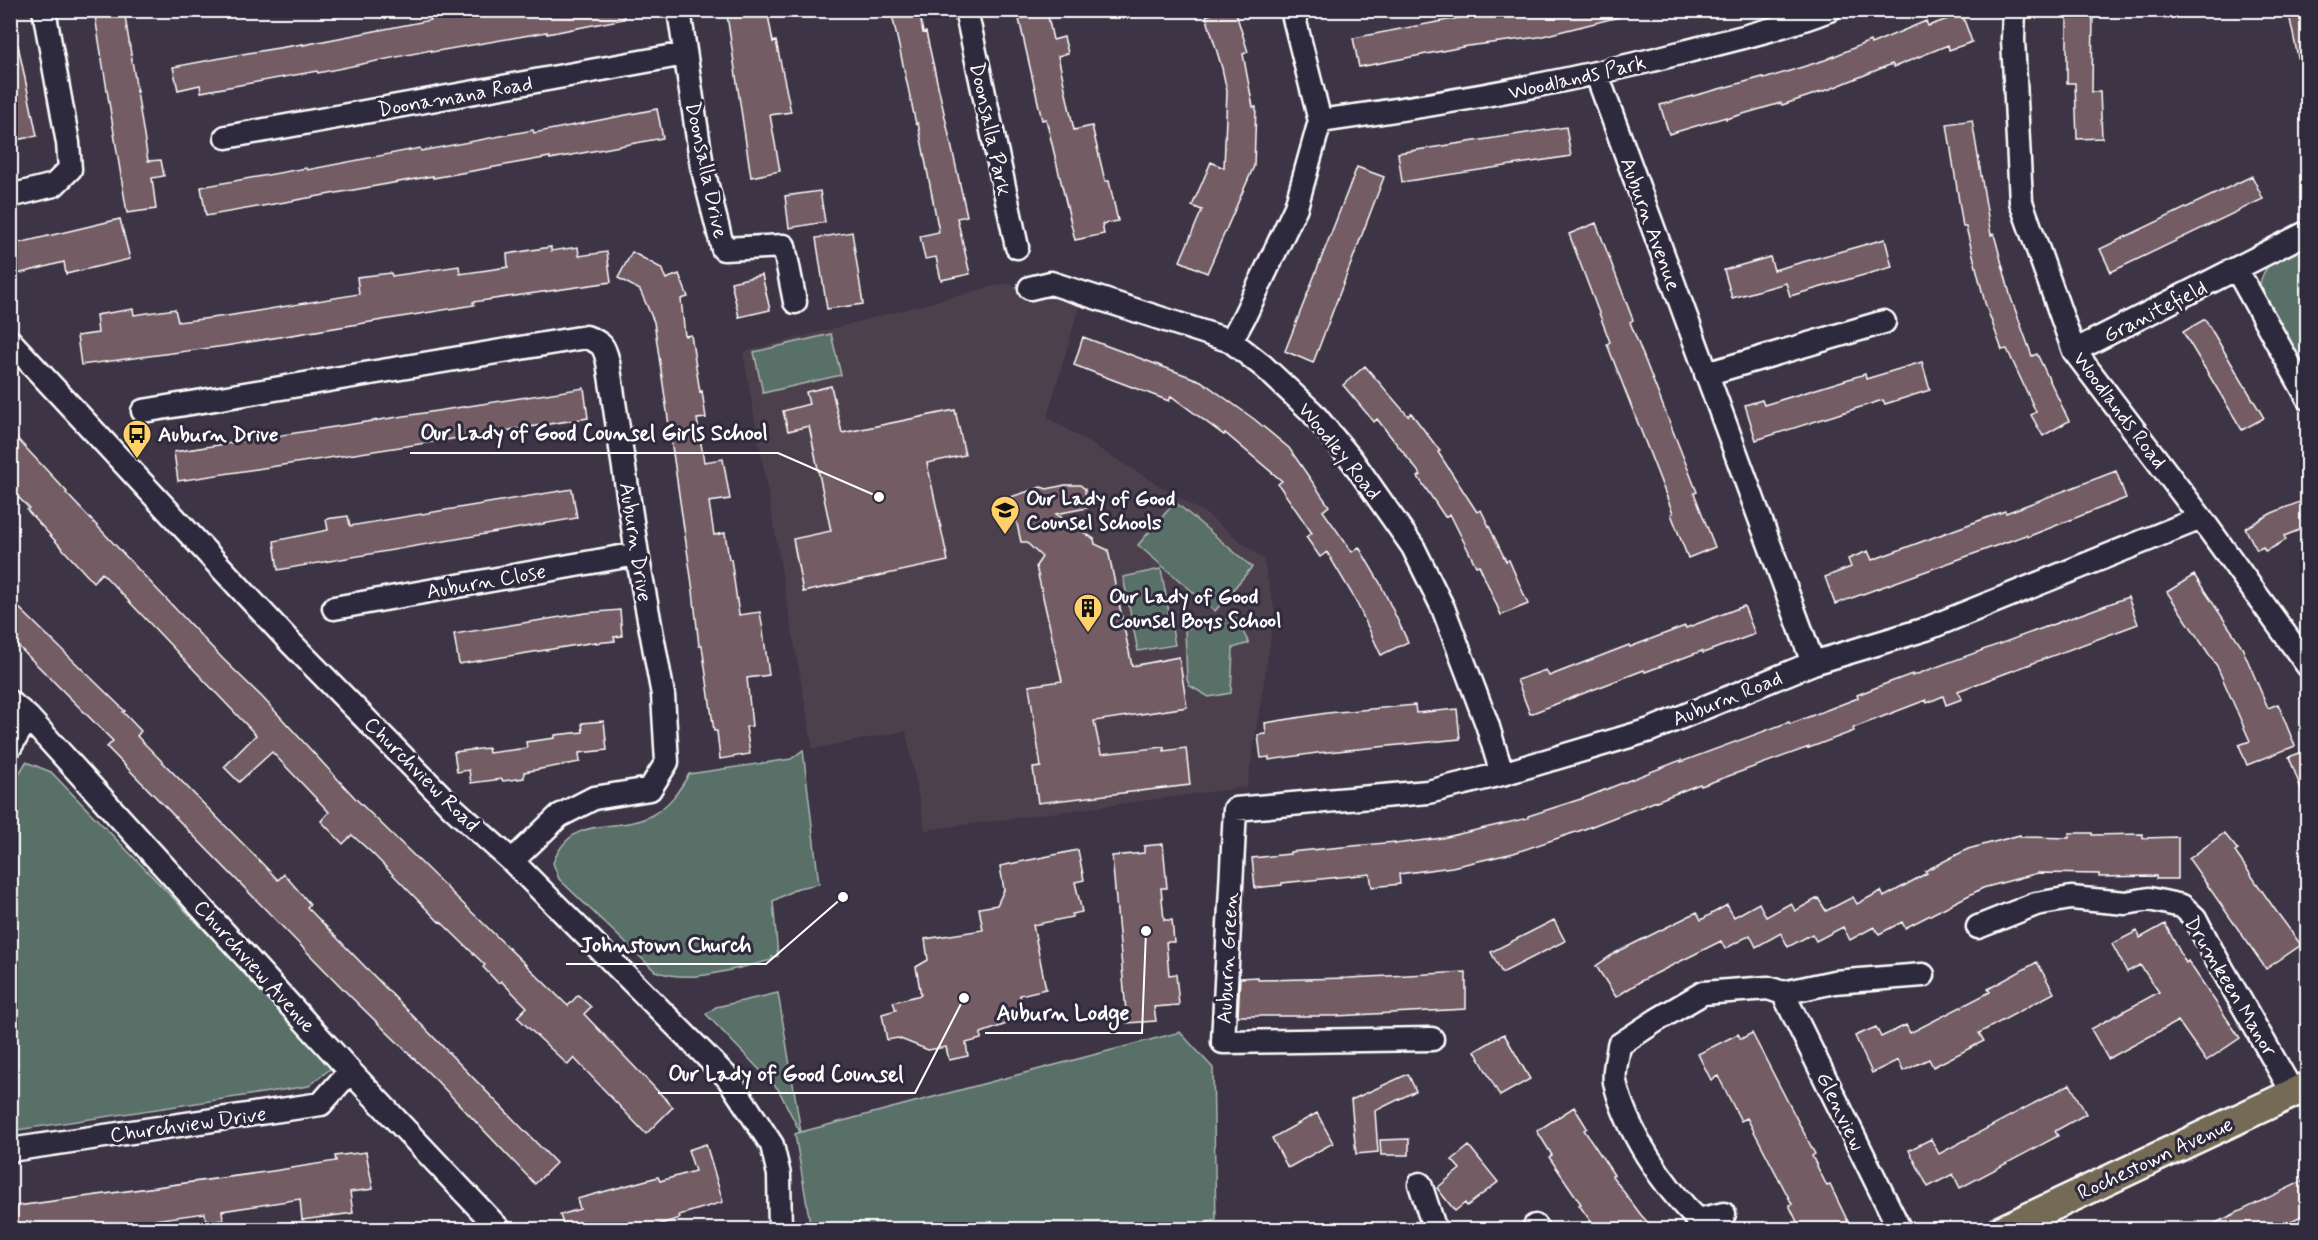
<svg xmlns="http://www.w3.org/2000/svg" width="2318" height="1240" viewBox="0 0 2318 1240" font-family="Mynerve,sans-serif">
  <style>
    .built { fill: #4d404e }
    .green { fill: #596f68; stroke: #acb7b4; stroke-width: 1.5 }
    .building { fill: #735c63; stroke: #fff; stroke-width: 1.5 }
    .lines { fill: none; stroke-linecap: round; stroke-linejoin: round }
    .minor-casing { stroke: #fff; stroke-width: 27 }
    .major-casing { stroke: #fff; stroke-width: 33 }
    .minor { stroke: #2f2a3d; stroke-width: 22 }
    .major { stroke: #746b55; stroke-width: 28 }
    .labels { text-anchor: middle; stroke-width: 6; stroke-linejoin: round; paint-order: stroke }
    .street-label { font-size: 21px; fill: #fff; stroke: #2f2a3d }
    .poi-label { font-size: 21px; font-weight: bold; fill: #fff; stroke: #2f2a3d; text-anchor: start }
    .leader { fill: none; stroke: #fff; stroke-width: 2 }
    .callout-dot { fill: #fff; stroke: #2f2a3d; stroke-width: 2 }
    .callout-label { font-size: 22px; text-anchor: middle; font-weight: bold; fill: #fff; stroke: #2f2a3d; stroke-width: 6; stroke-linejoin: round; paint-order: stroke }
  </style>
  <rect width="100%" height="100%" fill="#3d3445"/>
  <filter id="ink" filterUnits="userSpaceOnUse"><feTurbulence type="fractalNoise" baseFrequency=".0167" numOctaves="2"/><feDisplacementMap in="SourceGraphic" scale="12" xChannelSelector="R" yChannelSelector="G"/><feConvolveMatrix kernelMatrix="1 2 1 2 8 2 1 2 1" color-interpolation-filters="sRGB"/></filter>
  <g filter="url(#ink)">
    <!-- built -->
    <path class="built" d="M1006 283 1080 304 1047 417 1206 514 1263 559 1275 612 1247 787 925 830 906 731 813 749 743 352Z"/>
    <!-- green -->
    <path class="green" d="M2307 242V382L2259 288C2264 258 2283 255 2307 242Z
      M831 334 841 375 763 393 754 352Z
      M1175 502 1252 567 1215 611 1138 545Z
      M1161 569 1175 645 1138 651 1123 577Z
      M1235 617 1249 643 1233 648 1231 693 1209 697 1190 686 1187 680 1185 629Z
      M803 750 819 884 798 888 773 901 778 956 772 957V960C735 968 691 985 655 971L559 879 553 863C572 811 617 835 652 815 670 805 679 791 689 774L791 759Z
      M26 762 51 772 335 1065 309 1086 11 1131 10 789Z
      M778 993 801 1132 1180 1032 1213 1068 1216 1220 1176 1230 811 1229 795 1134 800 1132 778 1089 706 1014 716 1007Z"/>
    <!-- building -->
    <path class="building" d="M94 10H124L148 161 161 160 164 176 152 178 156 209 127 213Z
      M445 10H448L450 19 501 10H624V19L547 34V32L432 52 431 50 318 73 317 71 201 92 200 85 178 90 173 67 248 53 303 44V45L431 20 429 13Z
      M750 10H767L773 42 776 41 791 112 770 115 780 171 751 177 727 15Z
      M891 10H919L923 33 926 32 967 216 957 218 970 274 941 280 936 257 925 259 920 236 939 232 918 123 916 124Z
      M1223 10H1235L1248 52 1243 54 1253 107H1256L1254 166 1207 273 1180 261 1202 210 1192 206 1211 162 1224 168 1227 91 1222 68 1206 16Z
      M1508 10H1618L1619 17 1539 37 1468 46 1359 67 1353 38 1469 16Z
      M2067 10H2093L2092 92H2100L2102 138 2077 139 2075 83H2067Z
      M2288 10H2307V66L2300 67Z
      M1047 12 1053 40 1064 37 1068 53 1058 56 1074 130 1092 126 1105 181H1109L1118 221 1102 224 1104 234 1075 240 1046 119 1042 120 1019 19Z
      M1962 14 1972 42 1949 50 1948 45 1894 67 1892 64 1830 89 1782 105 1781 103 1726 119V117L1669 134 1660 105 1763 77 1764 79 1825 60 1870 41 1871 44 1926 21 1928 26Z
      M18 45 37 136 10 141V46Z
      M657 109 663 138 550 159V157L433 178V176L206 216 201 187 306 168 307 170 420 148 421 151 533 130 534 133Z
      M1972 120 1991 235 1994 234 2011 298 2032 356 2037 354 2069 421 2043 436 2031 415 2036 412 2007 349 2002 350 1985 303 1966 227H1963L1947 124Z
      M1566 127 1571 156 1402 182 1398 153Z
      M1357 167 1384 177 1313 363 1285 351Z
      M2252 176 2263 199 2111 272 2100 249Z
      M820 191 825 222 789 228 785 196Z
      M120 219 130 259 66 274 64 262 10 276V245Z
      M1596 223 1633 320 1630 322 1697 492 1694 493 1715 547 1688 558 1671 514 1673 513 1607 344 1610 342 1569 234Z
      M852 232 863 304 827 309 816 238Z
      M1885 239 1892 267 1790 296 1786 283 1732 298 1724 270 1770 257 1774 270Z
      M551 247V251L578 247 579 256 607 252 611 282 473 302 474 305 225 346 81 365 77 336 98 333 96 315 133 309 134 315 175 309 178 322 227 316 359 294 357 277 391 273 392 276 459 266 460 274 508 267 507 254Z
      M632 252 661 268 666 279 679 274 688 297 681 299 685 336 691 335 700 392 702 391 706 418 697 419 704 462 723 459 730 499 709 502 714 535 725 533 729 559H731L739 615 760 612 763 631 769 675 747 678 752 726 746 727 750 754 720 759 717 731H714L702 646H699L693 591 654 322 640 290 618 278Z
      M762 275 770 310 739 317 731 282Z
      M2205 319 2264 418 2242 430 2183 332Z
      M1083 337 1201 381 1254 419 1289 448 1329 506 1323 511 1352 552 1359 547 1380 583 1408 642 1381 655 1355 599 1327 552 1320 557 1306 537 1312 533 1278 484 1282 481 1225 433 1224 435 1171 396 1169 401 1074 365Z
      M1922 362 1930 390 1885 404 1883 400 1756 440 1745 405 1762 400 1764 405 1865 374 1866 379Z
      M1365 366 1408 416 1411 413 1440 451 1438 452 1477 512 1481 510 1506 561 1509 560 1528 604 1501 615 1479 565 1476 566 1450 514 1445 517 1418 477 1421 475 1377 419 1374 422 1343 385Z
      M831 386 842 433 955 410 965 455 927 463 948 561 803 592 793 539 831 531 809 426 788 431 783 411 809 404 806 392Z
      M584 388 588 418 178 481 174 452Z
      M10 431 67 492 66 493 223 659 262 697 357 800 568 1006 578 995 591 1007 584 1014 673 1107 646 1134 574 1058 568 1065 517 1017 527 1007 501 981 498 983 483 967 485 965 440 921 439 922 373 854 352 835 343 844 321 821 329 812 272 752 239 782 224 767 256 735 102 573 93 582 27 510 29 508 10 489Z
      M2116 471 2126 498 2027 537 2026 535 1835 604 1825 577 1851 567 1848 559 1868 551 1872 560 2005 511 2006 513Z
      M1065 485H1080L1085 489 1087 508 1056 514 1094 539 1095 544 1108 550 1132 666 1179 657 1187 707 1094 721 1101 754 1164 747V751L1186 748 1190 785 1038 803 1033 768 1041 767 1029 686 1062 681 1036 566 1042 557 1026 542H1021L1011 497 1041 487 1047 489Z
      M572 489 577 518 278 570 274 541 328 530 326 519 348 516 350 526Z
      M2307 499V527L2284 536 2286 540 2272 548 2265 551 2263 547 2257 550 2245 528 2272 513Z
      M2194 575 2241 645 2268 708 2278 704 2295 746 2247 765 2239 745 2250 741 2217 666 2167 592Z
      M2128 597 2138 624 1958 691 1962 699 1946 705 1943 696 1927 703 1926 700 1853 728 1854 731 1809 748V747L1701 786 1700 784 1582 830 1514 853 1452 867 1399 874 1400 884 1372 887 1370 874 1282 883V885L1255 888 1252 858 1290 854V852L1395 842V844L1442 838 1528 818V816L1584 798 1681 760V762L1789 722 1790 724 1858 698 1857 695 1885 684 1912 674V676Z
      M10 599 125 711 123 712 141 731 137 736 254 855 278 880 284 874 310 904 307 907 556 1163 535 1184 436 1080 350 996 107 747 113 741 10 638Z
      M1744 606 1755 634 1703 653 1702 651 1645 672 1644 670 1530 714 1517 680 1546 670 1549 676 1629 645 1630 647 1685 626 1686 628Z
      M620 610 622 636 614 637 615 641 596 643V642L459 664 454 634 586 613Z
      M1415 705 1416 713 1457 709 1460 739 1317 753 1269 760V757L1261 758 1258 735 1266 734 1265 723 1327 713Z
      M604 721 607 750 579 753 580 762 524 772V778L503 781 502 779 471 783 469 770 457 772 454 752 488 748 489 753 527 748 526 742 555 738V735L583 732 582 723Z
      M2307 750V801L2306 802 2289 757Z
      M2069 833H2092V835L2143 834V838L2178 837V879H2156V876L2099 877V874L2038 873 1983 888 1905 928 1902 922 1879 934 1874 927 1850 940 1843 927 1816 941 1812 934 1788 947 1781 933 1756 947 1750 935 1725 949 1721 941 1641 981 1616 997 1596 966 1615 953 1697 912 1701 920 1727 905 1734 917 1759 903 1766 917 1791 903 1795 911 1818 898 1826 911 1853 897 1857 904 1881 891 1884 897 1927 873 1925 871 1968 849 2020 835 2021 837 2069 838Z
      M2224 833 2238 850 2235 852 2276 911 2301 945 2266 969 2189 859Z
      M1163 844 1167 888H1161L1164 920H1172L1174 942H1166L1169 975 1176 974 1179 1005 1154 1007 1156 1021 1127 1023 1112 856 1144 853V846Z
      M1078 850 1084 880 1075 882 1082 912 1072 914V917L1033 925 1046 989 1020 995 1023 1010 1014 1012 1015 1021 981 1033V1039L966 1043 968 1056 949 1060 946 1047 928 1050 898 1038 887 1040 882 1014 896 1010 893 1002 921 995 916 967 928 960 925 939 983 930 979 908 997 905 1004 890 1000 866Z
      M1554 920 1565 941 1502 973 1491 952Z
      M2165 924 2186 963 2188 961 2240 1038 2206 1061 2178 1021 2108 1059 2091 1029 2159 992 2140 965 2127 972 2112 944 2137 931 2140 938Z
      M2037 962 2054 993 1979 1033 1984 1041 1933 1067 1929 1059 1903 1071 1898 1060 1872 1073 1855 1036 1876 1027 1881 1037 1906 1025 1910 1033 1990 992 1988 989Z
      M1466 972V1009L1336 1016H1238L1240 978 1258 977V980L1349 978Z
      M1752 1033 1815 1154 1812 1156 1827 1186 1830 1185 1852 1230H1801L1789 1205 1792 1204 1747 1118 1741 1121 1718 1076 1711 1080 1698 1054 1738 1034 1741 1039Z
      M1504 1034 1530 1079 1500 1096 1475 1051Z
      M1408 1074 1416 1091 1375 1111 1378 1152 1356 1154 1351 1100Z
      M2070 1084 2086 1114 2055 1131 2058 1136 1960 1188 1953 1174 1928 1187 1909 1150 1931 1139 1939 1154Z
      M1574 1107 1587 1128 1584 1130 1614 1175 1612 1176 1641 1215 1655 1230H1597L1579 1205 1581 1204 1549 1157 1552 1155 1537 1131Z
      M1317 1113 1333 1143 1288 1168 1272 1138Z
      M1409 1139V1155H1381L1380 1140Z
      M706 1144 723 1202 679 1215 680 1218 642 1230H565L560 1215 580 1209 577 1199 658 1177 660 1181 695 1171 688 1150Z
      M1469 1146 1498 1182 1467 1206 1465 1203 1455 1211 1437 1188 1460 1169 1452 1160Z
      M366 1152 373 1189 350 1192 353 1213 302 1220 300 1199 222 1211 223 1220 206 1222 205 1213 80 1230H10V1207L273 1171 336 1161 335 1156Z
      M2307 1179V1213L2274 1230H2201Z"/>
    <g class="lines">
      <!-- minor casing -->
      <g class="minor-casing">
        <path id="minor" d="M679 10 702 166 723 249 784 246 795 302
          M966 10 1017 247
          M2014 10 2013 39 2021 202 2074 351 2201 518 2308 666
          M1597 75 1813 663
          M1320 121C1446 104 1565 83 1688 51 1736 39 1783 28 1829 10
          M226 137 685 54
          M10 196 54 185 70 169 68 143 44 10
          M2237 270 2308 398
          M1030 288 1051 283 1231 341 1263 366 1312 412 1352 460 1413 547 1443 608 1487 724 1502 774
          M10 341 291 643 453 808 512 861 728 1078 772 1145 779 1175 780 1230
          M1231 341 1244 317 1296 207 1320 121 1292 10
          M2074 351 2308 232
          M1706 374 1884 322
          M143 411 586 337C602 343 604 345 608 362L637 554 663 695 667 762 650 789 594 798 559 816 512 861
          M334 608 637 554
          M10 702 28 717 350 1071 500 1230
          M10 747 28 717
          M1978 927 2036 904 2071 898 2126 903 2149 899 2182 906 2195 918 2212 951 2293 1093
          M1783 993 1900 1230
          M1432 1039 1223 1042 1235 809 1428 792 1502 774 1650 730 1813 663 1926 629 2201 518
          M10 1150 321 1104 350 1071
          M1420 1184 1435 1230
          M1724 1214 1698 1220C1663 1186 1626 1130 1615 1082 1613 1071 1618 1056 1619 1045L1657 1020 1703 993 1768 988 1783 993 1834 982 1923 975
          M1535 1226 1538 1230"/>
      </g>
      <!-- major casing -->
      <g class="major-casing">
        <path id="major" d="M2002 1230 2308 1086"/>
      </g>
      <!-- minor -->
      <use href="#minor" class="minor"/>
      <!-- major -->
      <use href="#major" class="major"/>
    </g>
  </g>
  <!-- icons -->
  <defs>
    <g id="bus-pin" transform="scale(1.5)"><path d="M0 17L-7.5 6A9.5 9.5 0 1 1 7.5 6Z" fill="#ffd166" stroke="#2f2a3d"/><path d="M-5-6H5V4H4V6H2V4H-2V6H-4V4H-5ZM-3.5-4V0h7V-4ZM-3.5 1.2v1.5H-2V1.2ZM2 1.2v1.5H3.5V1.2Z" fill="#111"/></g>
    <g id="school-pin" transform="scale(1.5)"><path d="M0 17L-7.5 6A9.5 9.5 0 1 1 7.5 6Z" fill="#ffd166" stroke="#2f2a3d"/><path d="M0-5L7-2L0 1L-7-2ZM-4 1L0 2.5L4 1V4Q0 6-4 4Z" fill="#111"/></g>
    <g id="building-pin" transform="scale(1.5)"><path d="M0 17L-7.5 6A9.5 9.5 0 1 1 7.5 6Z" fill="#ffd166" stroke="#2f2a3d"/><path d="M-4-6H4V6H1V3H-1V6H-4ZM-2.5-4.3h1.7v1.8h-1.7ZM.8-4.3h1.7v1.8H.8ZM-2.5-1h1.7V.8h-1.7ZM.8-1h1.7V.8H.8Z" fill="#111"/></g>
  </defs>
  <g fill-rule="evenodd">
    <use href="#bus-pin" x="137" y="434"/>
    <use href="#school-pin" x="1005" y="510"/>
    <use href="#building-pin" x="1088" y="608"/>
  </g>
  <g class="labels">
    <!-- street labels -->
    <g class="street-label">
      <text transform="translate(1577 77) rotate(-13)" y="7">Woodlands Park</text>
      <text transform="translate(455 96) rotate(-10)" y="7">Doonamana Road</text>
      <text transform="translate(991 129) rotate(78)" y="7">Doonsalla Park</text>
      <text transform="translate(707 170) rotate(78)" y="7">Doonsalla Drive</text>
      <text transform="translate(1651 224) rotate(70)" y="7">Auburn Avenue</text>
      <text transform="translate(2155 311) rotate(-27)" y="7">Granitefield</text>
      <text transform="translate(2120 410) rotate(53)" y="7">Woodlands Road</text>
      <text transform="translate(1340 451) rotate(51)" y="7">Woodley Road</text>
      <text transform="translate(636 542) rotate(81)" y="7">Auburn Drive</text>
      <text transform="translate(486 581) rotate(-10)" y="7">Auburn Close</text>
      <text transform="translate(1727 698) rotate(-22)" y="7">Auburn Road</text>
      <text transform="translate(422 774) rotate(45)" y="7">Churchview Road</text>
      <text transform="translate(1227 958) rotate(-87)" y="7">Auburn Green</text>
      <text transform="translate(255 966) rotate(48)" y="7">Churchview Avenue</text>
      <text transform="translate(2231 986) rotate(59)" y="7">Drumkeen Manor</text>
      <text transform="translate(1841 1111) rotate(64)" y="7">Glenview</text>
      <text transform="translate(188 1124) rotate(-8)" y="7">Churchview Drive</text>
      <text transform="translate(2155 1158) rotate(-25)" y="7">Rochestown Avenue</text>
    </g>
    <!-- poi labels -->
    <g class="poi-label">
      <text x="158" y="441">Auburn Drive</text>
      <text x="1026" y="505">Our Lady of Good<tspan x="1026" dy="24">Counsel Schools</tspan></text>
      <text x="1109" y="603">Our Lady of Good<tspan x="1109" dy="24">Counsel Boys School</tspan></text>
    </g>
  </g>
  <!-- callouts -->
  <path class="leader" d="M879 497L778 453H410M843 897L766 964H566M1146 931L1142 1033H985M964 998L915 1093H658"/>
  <g class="callout-dot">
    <circle cx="879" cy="497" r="6"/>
    <circle cx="843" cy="897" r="6"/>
    <circle cx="1146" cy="931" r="6"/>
    <circle cx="964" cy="998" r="6"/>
  </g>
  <g class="callout-label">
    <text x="594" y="440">Our Lady of Good Counsel Girls School</text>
    <text x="666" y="952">Johnstown Church</text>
    <text x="1063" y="1020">Auburn Lodge</text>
    <text x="786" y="1081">Our Lady of Good Counsel</text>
  </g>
  <!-- margin -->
  <rect width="2318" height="1240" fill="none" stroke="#2f2a3d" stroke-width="36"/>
  <rect x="18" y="18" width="2282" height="1204" fill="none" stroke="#fff" stroke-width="2" filter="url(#ink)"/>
</svg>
